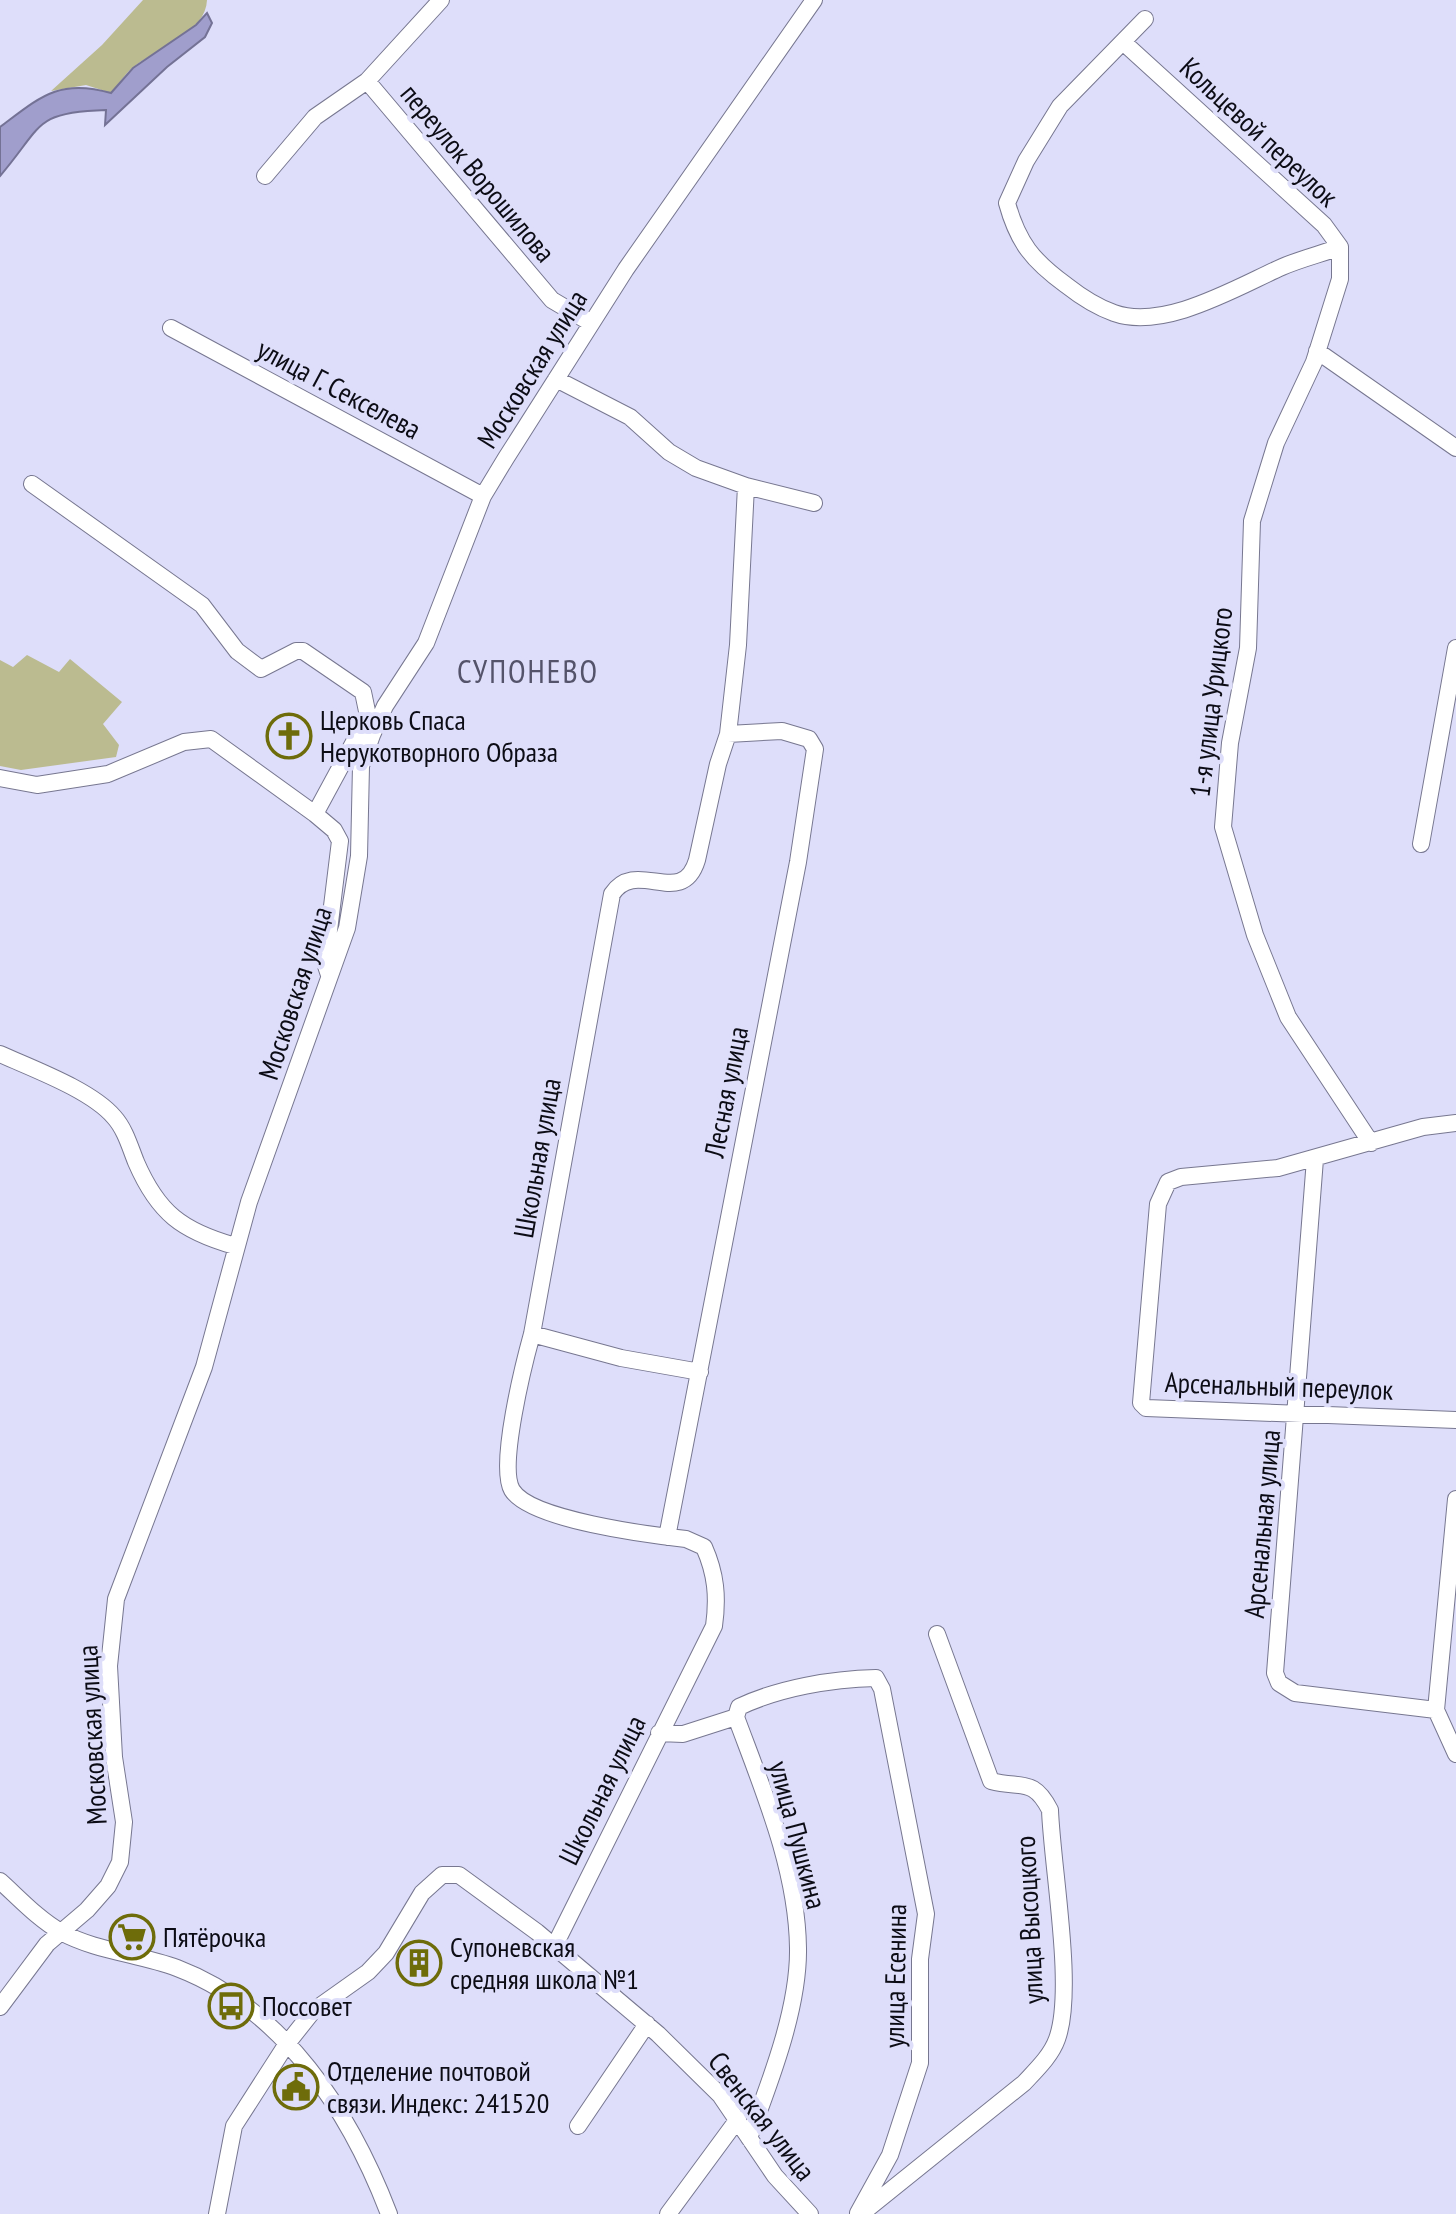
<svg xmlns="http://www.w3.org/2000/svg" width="1456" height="2214" viewBox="0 0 1456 2214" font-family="'PT Sans Narrow',sans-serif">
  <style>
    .green { fill: #bbbb90 }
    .water { fill: #a09ecc; stroke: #747295; stroke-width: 2 }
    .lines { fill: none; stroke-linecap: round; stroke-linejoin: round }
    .minor-casing { stroke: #777790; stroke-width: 18 }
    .minor { stroke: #fff; stroke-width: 16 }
    .labels { text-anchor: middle; stroke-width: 8; stroke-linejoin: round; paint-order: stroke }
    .street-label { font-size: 28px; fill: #0c0c15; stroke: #dedefa }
    .poi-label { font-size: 28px; fill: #0c0c15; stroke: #dedefa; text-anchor: start }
    .quarter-label { font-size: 32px; letter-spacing: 2px; fill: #54536a; stroke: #dedefa }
  </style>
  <rect width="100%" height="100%" fill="#dedefa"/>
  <!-- green -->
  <path class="green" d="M143 0H207C206 32 159 48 136 65 126 72 119 84 111 93L86 85 51 91 102 45Z
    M27 655 59 672 70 659 122 702 103 724 119 745 116 757 21 770 0 766V660L13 667Z"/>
  <!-- water -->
  <path class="water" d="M207 13 212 23 205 37 167 67 105 125 106 110C33 112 43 126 0 176V127C40 97 59 78 111 93L133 68 196 25Z"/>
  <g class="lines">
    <!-- minor casing -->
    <g class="minor-casing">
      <path id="minor" d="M1145 19 1060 106 1026 161 1007 203C1018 243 1033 261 1066 285 1080 296 1097 307 1114 313 1164 331 1237 287 1282 267 1300 259 1321 254 1340 247
        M1123 42 1324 225 1340 247
        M367 81 552 300 591 323
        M265 176 315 117 367 81 441 0
        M1340 247V279L1314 362 1276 443 1252 521 1248 648 1230 743 1223 827 1255 935 1288 1017 1371 1143
        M171 328 483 496
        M1317 351 1456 448
        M32 484 202 605 237 651 261 669 296 651H303L363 692 368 716 315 814 334 830 340 841 325 963 329 975
        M746 486 814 503
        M0 778 37 785 108 774 184 742 211 739 315 814
        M1421 844 1456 648
        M0 1054C33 1069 91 1090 114 1117 125 1129 130 1147 136 1162 158 1213 182 1231 235 1246
        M1456 1123 1423 1127 1278 1168 1181 1177 1168 1182 1158 1204 1141 1403 1146 1408 1456 1420
        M1315 1159 1275 1673 1279 1683 1295 1693 1436 1710 1456 1754
        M532 1334 621 1358 700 1372
        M667 1537 798 862 815 749 809 739 782 731 728 734
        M1436 1710 1456 1499
        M736 1717 739 1707C779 1688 831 1679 876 1678L882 1689 926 1914 920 1959V2063L890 2155 858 2213
        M659 1733 683 1734 736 1717C763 1790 797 1869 798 1948 799 2008 770 2082 749 2138
        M0 1881C19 1898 38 1919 61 1932 95 1951 140 1954 177 1968 284 2009 350 2112 389 2214
        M554 1947 714 1626C718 1597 716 1574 704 1547L686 1539C650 1535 530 1520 512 1490 498 1466 524 1363 532 1334L612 894C636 857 682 910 697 860L718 764 728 734 738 645 746 486 696 468 669 452 630 417 556 379
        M0 2007 47 1944 87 1910 108 1886 120 1862 124 1822 114 1757 109 1666 116 1599 204 1367 249 1202 347 928 359 856 361 766 372 735 385 706 426 643 483 496 506 458 626 269 814 0
        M578 2126 647 2024
        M217 2214 234 2126 286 2045 313 2011 368 1972 386 1953 422 1893 442 1875H459L537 1932 658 2034 720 2095 775 2176 810 2214
        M668 2214 738 2119
        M861 2214 1024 2083C1036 2070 1051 2056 1057 2039 1075 1990 1052 1867 1050 1810 1033 1777 1022 1789 991 1781L937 1634"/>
    </g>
    <!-- minor -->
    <use href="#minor" class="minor"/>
  </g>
  <!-- icons -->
  <defs>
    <g id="church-ring" transform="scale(2.3)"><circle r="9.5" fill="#dedefa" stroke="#6e6c0a" stroke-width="1.5"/><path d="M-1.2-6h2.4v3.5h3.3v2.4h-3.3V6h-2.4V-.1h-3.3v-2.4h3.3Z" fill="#6e6c0a"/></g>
    <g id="supermarket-ring" transform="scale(2.3)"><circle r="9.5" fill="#dedefa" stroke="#6e6c0a" stroke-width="1.5"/><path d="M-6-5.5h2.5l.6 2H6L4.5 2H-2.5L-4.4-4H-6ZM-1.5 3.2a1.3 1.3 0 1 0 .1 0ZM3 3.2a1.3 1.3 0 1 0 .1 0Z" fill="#6e6c0a"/></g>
    <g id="building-ring" transform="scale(2.3)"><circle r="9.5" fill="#dedefa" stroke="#6e6c0a" stroke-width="1.5"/><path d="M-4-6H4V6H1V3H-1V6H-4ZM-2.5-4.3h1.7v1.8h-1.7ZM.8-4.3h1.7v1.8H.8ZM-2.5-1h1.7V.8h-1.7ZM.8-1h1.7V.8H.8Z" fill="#6e6c0a"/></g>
    <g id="bus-ring" transform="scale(2.3)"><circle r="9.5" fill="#dedefa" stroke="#6e6c0a" stroke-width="1.5"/><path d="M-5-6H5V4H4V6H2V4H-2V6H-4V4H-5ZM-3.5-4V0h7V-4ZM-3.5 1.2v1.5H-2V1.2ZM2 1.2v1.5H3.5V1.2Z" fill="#6e6c0a"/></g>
    <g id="civic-ring" transform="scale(2.3)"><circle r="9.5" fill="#dedefa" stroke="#6e6c0a" stroke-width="1.5"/><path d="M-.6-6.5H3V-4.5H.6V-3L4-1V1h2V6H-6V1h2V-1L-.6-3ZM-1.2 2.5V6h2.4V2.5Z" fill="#6e6c0a"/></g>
  </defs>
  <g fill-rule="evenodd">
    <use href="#church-ring" x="289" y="736"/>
    <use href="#supermarket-ring" x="132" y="1937"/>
    <use href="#building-ring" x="419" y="1963"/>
    <use href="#bus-ring" x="231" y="2006"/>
    <use href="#civic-ring" x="296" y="2087"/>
  </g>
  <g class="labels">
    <!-- street labels -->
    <g class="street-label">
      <text transform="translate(1259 132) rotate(43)" y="10">Кольцевой переулок</text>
      <text transform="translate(478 173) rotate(50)" y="10">переулок Ворошилова</text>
      <text transform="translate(532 369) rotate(-58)" y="10">Московская улица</text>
      <text transform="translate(339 389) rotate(28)" y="10">улица Г. Секселева</text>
      <text transform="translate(1211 702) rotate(-83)" y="10">1-я улица Урицкого</text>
      <text transform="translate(295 993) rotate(-72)" y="10">Московская улица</text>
      <text transform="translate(726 1092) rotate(-79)" y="10">Лесная улица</text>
      <text transform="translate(537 1158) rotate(-80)" y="10">Школьная улица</text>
      <text transform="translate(1279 1386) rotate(2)" y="10">Арсенальный переулок</text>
      <text transform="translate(1262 1524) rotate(-85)" y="10">Арсенальная улица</text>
      <text transform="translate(92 1735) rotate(-93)" y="10">Московская улица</text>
      <text transform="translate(602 1790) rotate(-64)" y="10">Школьная улица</text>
      <text transform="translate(798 1835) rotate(75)" y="10">улица Пушкина</text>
      <text transform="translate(1029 1920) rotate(-93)" y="10">улица Высоцкого</text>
      <text transform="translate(895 1976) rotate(-89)" y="10">улица Есенина</text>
      <text transform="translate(762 2116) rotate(52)" y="10">Свенская улица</text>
    </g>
    <!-- poi labels -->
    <g class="poi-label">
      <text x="320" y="730">Церковь Спаса<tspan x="320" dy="32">Нерукотворного Образа</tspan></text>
      <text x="163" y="1947">Пятёрочка</text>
      <text x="450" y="1957">Супоневская<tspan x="450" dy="32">средняя школа №1</tspan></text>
      <text x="262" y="2016">Поссовет</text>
      <text x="327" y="2081">Отделение почтовой<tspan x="327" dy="32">связи. Индекс: 241520</tspan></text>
    </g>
    <!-- quarter labels -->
    <g class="quarter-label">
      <text x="528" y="683">СУПОНЕВО</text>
    </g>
  </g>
</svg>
